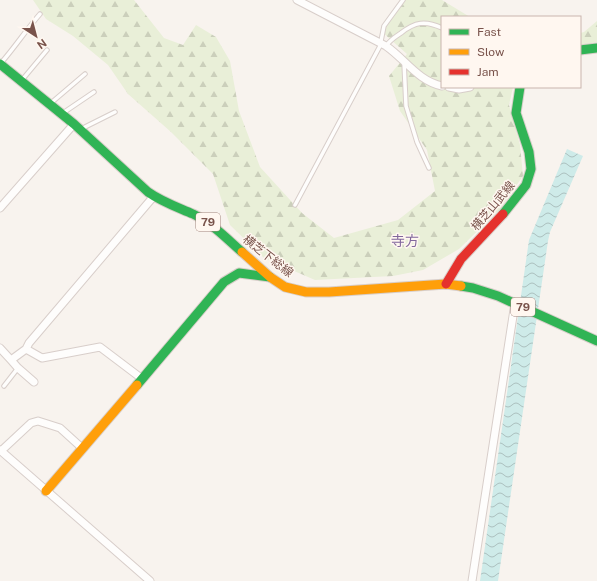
<svg xmlns="http://www.w3.org/2000/svg" width="597" height="581" viewBox="0 0 597 581" font-family="'Public Sans','Noto Sans JP',sans-serif">
  <style>
    .forest { fill: url(#forest-firs) }
    .water { fill: url(#water-waves) }
    .lines { fill: none; stroke-linecap: round; stroke-linejoin: round }
    .lane-casing { stroke: #d8ceca; stroke-width: 5.5 }
    .street-casing { stroke: #d8ceca; stroke-width: 9 }
    .fast-casing { stroke: #d8cec9; stroke-width: 11 }
    .slow-casing { stroke: #d8cec9; stroke-width: 11 }
    .jam-casing { stroke: #d8cec9; stroke-width: 11 }
    .lane { stroke: #fefdfc; stroke-width: 3.5 }
    .street { stroke: #fefdfc; stroke-width: 7 }
    .fast { stroke: #30b455; stroke-width: 9 }
    .slow { stroke: #ff9f0a; stroke-width: 9 }
    .jam { stroke: #e5322d; stroke-width: 9 }
    .labels { text-anchor: middle; stroke-width: 3; stroke-linejoin: round; paint-order: stroke }
    .shield { fill: #fff7f0; stroke: #a1847c; stroke-width: 1 }
    .shield-label { font-size: 11px; font-weight: bold; fill: #79534b }
    .street-label { font-size: 12px; fill: #79534b; stroke: #fff7f0 }
    .quarter-label { font-size: 14px; fill: #81679c; stroke: #fff7f0 }
  </style>
  <defs>
    <pattern id="forest-firs" width="22" height="20" patternUnits="userSpaceOnUse"><rect width="22" height="20" fill="#e9efd8"/><path d="M5 1l3.5 6h-7zM16 11l3.5 6h-7z" fill="#cbcfbb"/></pattern>
    <pattern id="water-waves" width="16" height="10" patternUnits="userSpaceOnUse"><rect width="16" height="10" fill="#ceebe9"/><path d="M0 5q4-4 8 0t8 0" fill="none" stroke="#acc1bf"/></pattern>
  </defs>
  <rect width="100%" height="100%" fill="#f8f3ee"/>
  <!-- forest -->
  <path class="forest" d="M33 0H134L164 38 183 45 196 25 216 37 230 61 239 111 260 167 302 213 334 238 398 220 435 191 427 150 400 111 389 76 407 54 381 31 402 0H442L470 17H442V87H513L509 105 520 145 523 176 499 210 459 249 423 270 393 276 315 280 264 258 230 225 213 174 171 132 128 94 108 65 73 36 46 19Z
    M597 21V42L580 45V33L584 32Z"/>
  <!-- water -->
  <path class="water" d="M567 149 583 156 550 232 548 241 498 581H480L529 240Z"/>
  <g class="lines">
    <!-- lane casing -->
    <g class="lane-casing">
      <path id="lane" d="M386 46C390 40 395 37 401 33 415 22 425 20 442 28
        M404 62 406 106 417 142 429 168
        M1 63C15 47 26 30 40 14
        M22 80 47 50
        M51 103 85 74
        M63 113 94 92
        M83 130 85 127 115 112
        M295 205 380 46 384 26 403 0
        M4 386 18 368"/>
    </g>
    <!-- street casing -->
    <g class="street-casing">
      <path id="street" d="M297 0 386 46C405 59 418 81 442 86
        M449 87 459 89 470 87
        M0 208 74 124
        M0 348 11 360 26 349 42 358 100 347 141 378
        M26 349 29 343 154 196
        M11 360 18 368 34 382
        M0 450 150 581
        M1 451 31 423 38 421 60 428 82 448
        M472 581 515 303"/>
    </g>
    <!-- fast casing -->
    <g class="fast-casing">
      <path id="fast" d="M580 50 597 48
        M0 64 74 124 148 192C162 202 177 207 193 214 212 223 227 239 242 252
        M503 214 526 185 531 169 529 152 516 113 520 87
        M461 286 473 288 498 296 597 341
        M137 385 224 282 239 273 270 277"/>
    </g>
    <!-- slow casing -->
    <g class="slow-casing">
      <path id="slow" d="M242 252 270 277 285 287 306 292H329L446 284 461 286
        M46 491 137 385"/>
    </g>
    <!-- jam casing -->
    <g class="jam-casing">
      <path id="jam" d="M446 284 461 259 503 214"/>
    </g>
    <!-- lane -->
    <use href="#lane" class="lane"/>
    <!-- street -->
    <use href="#street" class="street"/>
    <!-- fast -->
    <use href="#fast" class="fast"/>
    <!-- slow -->
    <use href="#slow" class="slow"/>
    <!-- jam -->
    <use href="#jam" class="jam"/>
  </g>
  <g class="labels">
    <!-- shield labels -->
    <g class="shield">
      <rect x="196" y="213" width="24" height="18" rx="3"/>
      <rect x="511" y="298" width="24" height="18" rx="3"/>
    </g>
    <g class="shield-label">
      <text x="208" y="226">79</text>
      <text x="523" y="311">79</text>
    </g>
    <!-- street labels -->
    <g class="street-label">
      <text transform="translate(493 206) rotate(-50)" y="4">横芝山武線</text>
      <text transform="translate(268 256) rotate(38)" y="4">横芝下総線</text>
    </g>
    <!-- quarter labels -->
    <g class="quarter-label">
      <text x="405" y="246">寺方</text>
    </g>
  </g>
  <!-- legend -->
  <rect x="441" y="16" width="140" height="72" fill="#fff7f0" stroke="#c9b5ae"/>
  <rect x="449" y="29" width="20" height="6" fill="#30b455" stroke="#c9b5ae"/>
  <text x="477" y="36" font-size="12" fill="#79534b">Fast</text>
  <rect x="449" y="49" width="20" height="6" fill="#ff9f0a" stroke="#c9b5ae"/>
  <text x="477" y="56" font-size="12" fill="#79534b">Slow</text>
  <rect x="449" y="69" width="20" height="6" fill="#e5322d" stroke="#c9b5ae"/>
  <text x="477" y="76" font-size="12" fill="#79534b">Jam</text>
  <!-- north arrow -->
  <g transform="translate(36 36) rotate(144)" stroke="#fff7f0" stroke-width="3" paint-order="stroke">
  <path d="M0-3L7 15L0 10L-7 15Z" fill="#79534b"/>
  <text y="-6" font-size="11" font-weight="bold" text-anchor="middle" fill="#79534b">N</text>
  </g>
</svg>
